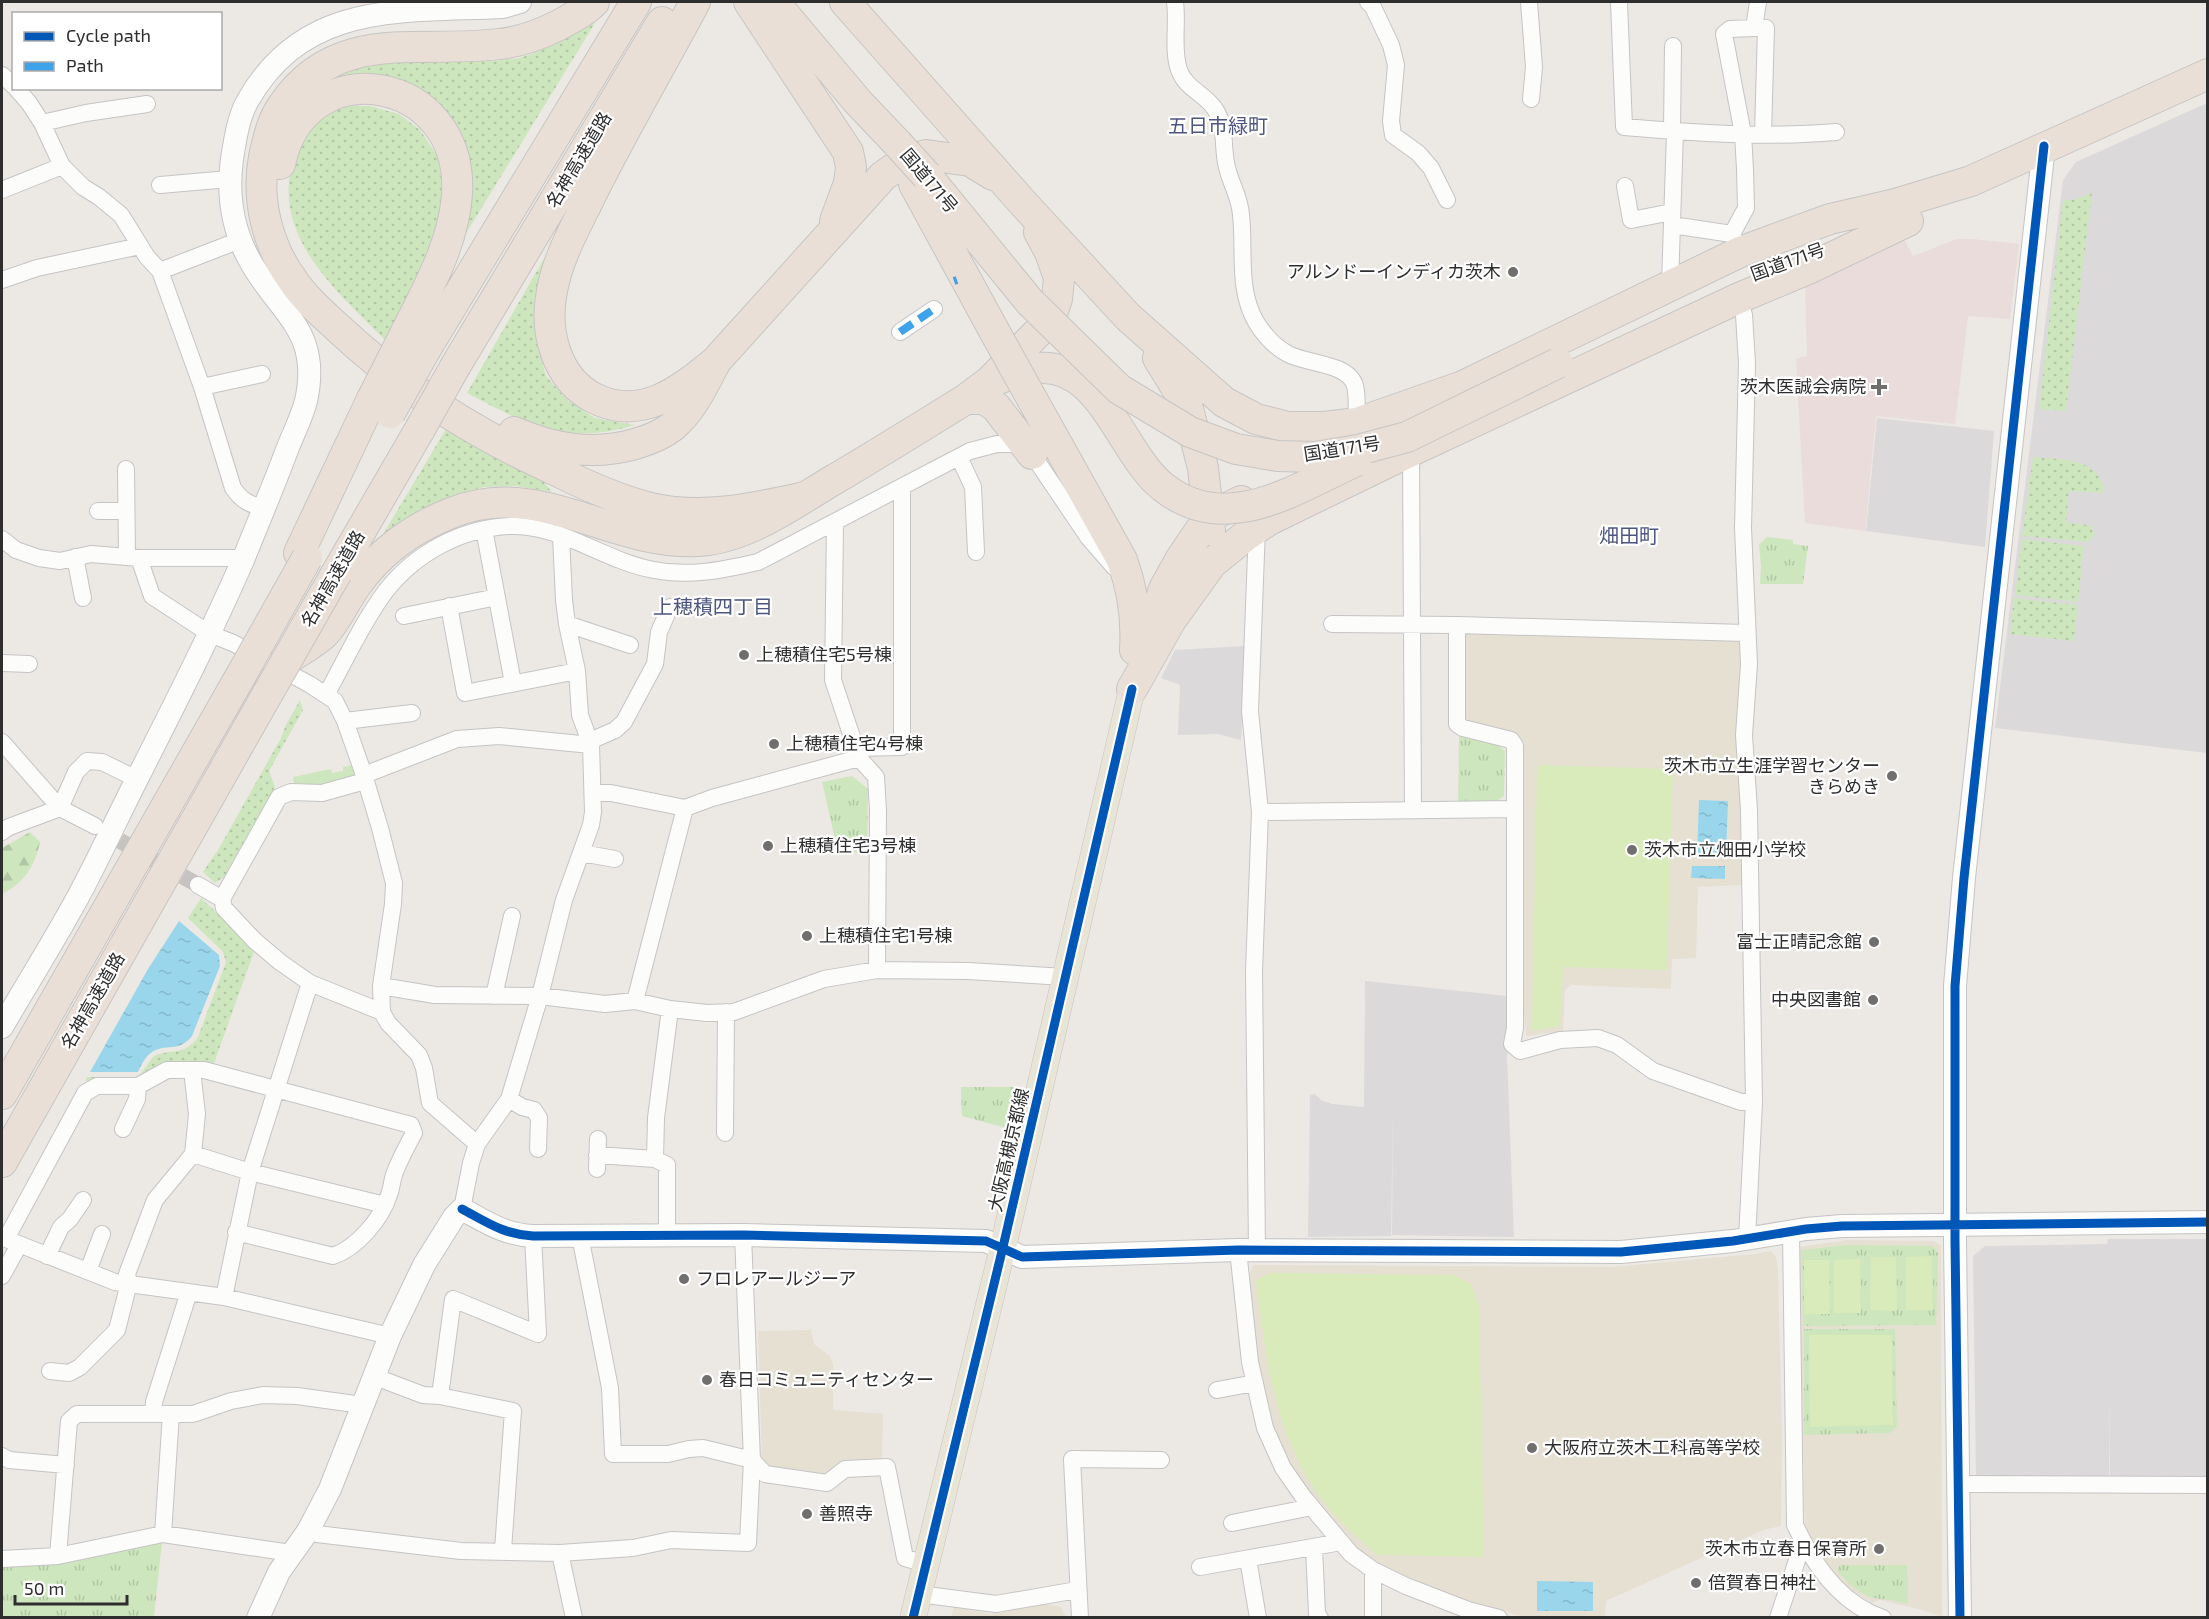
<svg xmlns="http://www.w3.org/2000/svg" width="2209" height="1619" viewBox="0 0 2209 1619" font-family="'Exo 2','Noto Sans JP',sans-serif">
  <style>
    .industrial { fill: #dcd9db }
    .education { fill: #e6e0d3 }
    .medical { fill: #e9dcdb }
    .grass { fill: url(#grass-dots) }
    .forest { fill: url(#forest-firs) }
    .park { fill: url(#park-tufts) }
    .garden { fill: #cee6be }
    .pitch { fill: #d9eabb }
    .water { fill: url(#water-ripples) }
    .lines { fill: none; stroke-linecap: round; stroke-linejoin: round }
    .street-tunnel { stroke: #c6c3c0; stroke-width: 16; stroke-dasharray: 16 8; stroke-linecap: butt }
    .street-casing { stroke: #c5c4c5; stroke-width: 18 }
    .secondary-casing { stroke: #c5c4c5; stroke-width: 24 }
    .primary-casing { stroke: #c6c5c4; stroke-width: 27 }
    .highway-casing { stroke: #c6c5c4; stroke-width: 32 }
    .street { stroke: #fcfcfb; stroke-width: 16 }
    .secondary { stroke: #fcfcfb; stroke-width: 22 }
    .primary { stroke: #e8e4d6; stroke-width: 26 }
    .highway { stroke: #eadfd6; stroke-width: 30 }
    .highway-bridge-casing { stroke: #c6c5c4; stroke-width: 32; stroke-linecap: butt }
    .highway-bridge { stroke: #eadfd6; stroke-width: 30 }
    .quiet { stroke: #3ea3eb; stroke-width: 8; stroke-dasharray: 15 8; stroke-linecap: butt }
    .cycleway-casing { stroke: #fff; stroke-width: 13 }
    .cycleway { stroke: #0057b8; stroke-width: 9 }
    .poi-dot { fill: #706f6e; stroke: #fff; stroke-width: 2 }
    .labels { text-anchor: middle; stroke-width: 4.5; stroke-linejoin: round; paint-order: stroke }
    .street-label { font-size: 18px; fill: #2e2e2e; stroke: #fff }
    .poi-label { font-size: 18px; fill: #2e2e2e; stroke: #fff; text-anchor: start }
    .neighbourhood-label { font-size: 20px; fill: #4d5680; stroke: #fff }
  </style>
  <defs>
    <pattern id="grass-dots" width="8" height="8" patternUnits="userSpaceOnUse" patternTransform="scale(1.5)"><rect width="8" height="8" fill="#cee6be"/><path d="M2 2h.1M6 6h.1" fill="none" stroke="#b1c6a4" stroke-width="1.8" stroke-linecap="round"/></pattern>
    <pattern id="forest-firs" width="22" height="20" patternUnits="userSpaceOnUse" patternTransform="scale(1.5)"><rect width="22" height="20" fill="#cee6be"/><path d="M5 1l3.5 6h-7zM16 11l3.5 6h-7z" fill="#b1c6a4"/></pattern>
    <pattern id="park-tufts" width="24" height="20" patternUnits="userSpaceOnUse" patternTransform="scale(1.5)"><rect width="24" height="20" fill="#cee6be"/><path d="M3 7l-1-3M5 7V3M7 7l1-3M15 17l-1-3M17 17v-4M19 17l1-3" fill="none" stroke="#b1c6a4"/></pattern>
    <pattern id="water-ripples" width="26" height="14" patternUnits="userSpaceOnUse" patternTransform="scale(1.5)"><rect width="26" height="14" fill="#99d6ec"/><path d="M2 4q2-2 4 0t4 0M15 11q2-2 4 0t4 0" fill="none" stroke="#84b8cb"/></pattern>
  </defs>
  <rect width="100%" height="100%" fill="#ece8e4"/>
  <!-- industrial -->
  <path class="industrial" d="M2207 103V753L1995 728 2063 180 2076 162Z
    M1877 418 1994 431 1985 547 1866 531Z
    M1245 646 1241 740 1218 734 1178 735 1180 685 1161 678 1175 650Z
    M1365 981 1507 996 1513 1018 1507 1056 1514 1237 1392 1235 1393 1109 1391 1236 1308 1237 1310 1095 1315 1094 1321 1100 1332 1104 1364 1107Z
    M2108 1239H2207V1480L2110 1479 2109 1396V1479H1982L1976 1475 1973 1256 1985 1246 2107 1244Z"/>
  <!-- education -->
  <path class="education" d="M1470 630 1737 636 1743 645 1745 816 1743 885 1698 887 1696 958 1672 959 1671 989 1571 985 1565 990 1563 1031 1526 1036 1522 990 1518 742 1463 720V635Z
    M1847 1240 1934 1241 1941 1245 1942 1617 1923 1610 1880 1600 1872 1603 1842 1584 1831 1569 1828 1570 1805 1529 1799 1247Z
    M1771 1251 1776 1257 1778 1270 1782 1431 1781 1526 1763 1530 1606 1601 1605 1617H1525L1467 1602 1400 1578 1365 1557 1323 1509 1291 1466 1270 1421 1258 1361 1249 1276 1253 1265 1613 1267 1755 1254Z
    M811 1330 814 1344 830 1356 833 1365V1410L883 1414 882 1457 876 1462 824 1477 773 1471 762 1464 758 1331Z
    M1041 1603 1061 1607 1066 1617 951 1618 954 1607 991 1614Z"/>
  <!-- medical -->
  <path class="medical" d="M1903 238 1913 256 1957 239H1972L2019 244 2010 319 1968 316 1955 424 1876 416 1865 531 1805 523 1796 359 1807 356 1805 283Z"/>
  <!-- grass -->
  <path class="grass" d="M592 21 595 23 465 235 462 232 456 129 437 102 416 87 301 103 330 76 363 62 492 61 520 58 552 46Z
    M370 106 399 114 420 130 438 157 446 213 387 342C335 289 264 232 297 149 304 132 324 111 343 107 351 105 361 106 370 106Z
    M2092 192 2066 411 2039 409 2063 200H2075Z
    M554 241 536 308V339L546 376 567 400 595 418 635 425C564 446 528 425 467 393Z
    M446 429 541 479 552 492 516 486 484 487 453 495 410 516 379 541Z
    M2033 457C2061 460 2097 456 2104 490L2101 493 2069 491 2066 522 2093 526 2092 531 2096 532 2089 542 2022 536Z
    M2022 539 2084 546 2078 602 2015 595Z
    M2014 598 2078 605 2074 641 2010 634Z
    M300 700 303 710 269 771 275 787 224 877 215 883 203 872 218 850 281 738 286 725Z
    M201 898 255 949 213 1066 138 1081H85L87 1077H138L154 1056C172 1048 183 1057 198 1037L226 962 223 952 188 918Z"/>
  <!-- forest -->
  <path class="forest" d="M30 832 40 842C35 866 24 883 2 894V848Z"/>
  <!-- park -->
  <path class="park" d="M1767 537 1793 540V544L1808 546 1803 584H1760L1761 566 1759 545Z
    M1459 735 1497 744 1505 751 1504 796 1494 803 1458 802Z
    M852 776 868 789 867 852 838 853 822 782Z
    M961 1087H1019L1010 1129 962 1116Z
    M1846 1245 1933 1246 1938 1253 1936 1325 1803 1326 1801 1250Z
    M1804 1329H1895L1897 1427 1890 1433 1804 1435Z
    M162 1542 154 1617H2V1567L59 1564Z
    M1840 1565H1907L1908 1604C1896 1600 1886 1600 1875 1598 1862 1597 1844 1580 1837 1570Z"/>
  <!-- garden -->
  <path class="garden" d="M354 765 358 775 319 788 294 785 293 777 331 769 332 773 343 771V767Z"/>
  <!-- pitch -->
  <path class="pitch" d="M1537 765 1673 769 1667 970 1563 967 1560 1026 1532 1031Z
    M1932 1256 1933 1310H1906V1257Z
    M1871 1257H1896L1897 1311 1870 1310Z
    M1860 1259 1861 1313H1834V1260Z
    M1804 1260H1829L1830 1314H1804Z
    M1271 1273 1453 1275 1471 1284 1479 1306 1484 1557 1377 1555C1361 1540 1342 1525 1328 1507 1275 1443 1266 1359 1256 1280Z
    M1809 1335H1892L1893 1425 1810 1427Z"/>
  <!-- water -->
  <path class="water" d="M1699 800 1728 801 1726 855 1697 856Z
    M1692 866H1725V879L1691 878Z
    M179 921 219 955 220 966 192 1036C178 1053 166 1043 152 1052 145 1057 141 1065 138 1072H90L148 969Z
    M1537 1581 1593 1582V1611H1537Z"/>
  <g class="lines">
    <!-- street-tunnel -->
    <path class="street-tunnel" d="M99 829 198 885"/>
    <!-- street casing -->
    <g class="street-casing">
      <path id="street" d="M1175 2C1178 23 1172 49 1179 70 1186 89 1204 93 1215 109 1228 129 1221 150 1228 171 1232 186 1240 198 1241 215 1245 250 1237 289 1256 322 1264 335 1275 347 1288 354 1307 364 1349 363 1355 386 1358 397 1356 411 1357 423
        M1368 2 1373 7 1391 45 1396 65 1391 121 1393 135 1418 153 1431 168 1447 200
        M1529 2 1534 67 1531 99
        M1619 2 1624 127C1694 133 1766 138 1836 132
        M1754 28H1766L1763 134
        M2 75 14 86
        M16 88 29 103 42 123 62 166 83 187 99 197 121 215 147 257 160 271 202 387 233 488C242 501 250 505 265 508
        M42 123 86 113 147 104
        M1672 131 1673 46
        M160 185 229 179
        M1625 186 1631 220 1672 212
        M2 190 62 166
        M1672 225 1732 234
        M1740 252 1732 234 1746 208 1745 169 1743 134 1724 34 1730 29 1754 28 1758 2
        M160 271 240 240
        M2 280 37 268 140 246
        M1670 285 1675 131
        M1739 298 1744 315 1747 363 1743 528 1749 664 1744 735 1749 810 1754 1102 1747 1239
        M900 332 934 309
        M202 387 262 374
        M1411 451 1413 810
        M959 457 973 487 976 552
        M126 469 127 556
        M98 511H125
        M835 523 833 680 859 758 876 777 878 810 877 970
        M1257 528 1250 711 1260 812 1515 809
        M484 529 513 683
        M2 539 16 550 39 558 60 561 91 554 139 558H243
        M75 557 83 598
        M139 558 152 596 210 634 233 643 309 684 335 701 345 721 364 775 380 828 394 883 393 904 381 986 382 1012 388 1023 419 1055 424 1068 430 1103 477 1144
        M449 606 465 693 577 671
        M404 616 497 597
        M567 624 630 645
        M1332 624 1457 625
        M1746 633 1457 625V724L1463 728 1511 740 1515 746V1028L1512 1044 1520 1051 1560 1040 1598 1038 1617 1045 1653 1071 1741 1102H1754
        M2 663 29 664
        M326 695C345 661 362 623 385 592 415 553 462 528 510 526 527 525 544 530 560 535 591 546 621 564 654 570 689 577 723 570 758 562L970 451 997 444H1013L1032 454 1088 537 1114 567
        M345 721 412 713
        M590 741 615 730 624 722 655 664 659 632 670 607
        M2 742 60 808 76 772 87 761 102 762 137 779
        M855 748 902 747V487
        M364 775 457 739 499 736 591 745
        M365 781 322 793 291 792 279 797 222 899 224 908 255 941 280 962 310 983 382 1012
        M594 793H611L685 808
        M2 832 9 827 60 808 95 826
        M581 853 615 859
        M198 885 222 899
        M381 986 435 995 540 996 605 1004 635 1001 670 1009 707 1013 734 1012 824 979 877 970 968 971 1065 977
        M494 996 512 916
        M635 1001 685 808 712 798 859 758
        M192 1070 197 1114 193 1154 250 1172 385 1205
        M509 1099 522 1107 534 1110 539 1118 538 1149
        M123 1129 137 1099 138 1086
        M725 1133 726 1012
        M597 1155 655 1159
        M597 1169 598 1139
        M462 1209 471 1163 477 1144 509 1099 540 996 564 900 591 825 593 812 591 745 580 715 577 671 567 624 564 600 561 536
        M1791 1231 1795 1525C1813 1564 1840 1604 1883 1618
        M236 1232 333 1256C357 1248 382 1218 389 1195 392 1187 392 1179 395 1172 400 1159 407 1146 414 1133L411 1125 204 1070H167L138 1086H97L85 1093 6 1239 115 1282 224 1297 390 1336
        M667 1235V1165L655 1159 656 1118 670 1009
        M580 1236 610 1388 613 1454H668L689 1449 703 1448 752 1460 743 1235
        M1238 1250 1250 1362 1265 1428 1283 1468 1304 1498 1351 1554 1373 1570 1406 1586 1468 1610 1499 1618
        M1257 1250 1254 971 1260 812
        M47 1256 61 1227 70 1219 83 1200
        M88 1271 102 1234
        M2 1276 19 1245
        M224 1297 250 1172 310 983
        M50 1371 69 1373 80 1367 117 1330 129 1283 127 1274 155 1200 193 1154
        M373 1376 423 1395 440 1396 513 1411 503 1550
        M1217 1390 1255 1383
        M440 1396 453 1299 538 1334 533 1236
        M153 1414 154 1402 189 1292
        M2 1456 9 1460 66 1465
        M752 1460 765 1474 827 1483 845 1469 887 1467 905 1558 926 1564
        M1958 1484 2208 1485
        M1232 1523 1312 1507
        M308 1531 317 1534 461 1551 560 1553 574 1618
        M163 1534 171 1414
        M1314 1547 1317 1614 1320 1618
        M560 1553 633 1548 671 1540 748 1543 752 1460
        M58 1556 69 1421 77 1414H193L231 1401 263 1395 297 1396 362 1405
        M2 1559 58 1556 163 1534 291 1553
        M1248 1559 1258 1618
        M1200 1567 1341 1542
        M1373 1570V1618
        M919 1594 996 1604 1077 1590
        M1080 1618 1072 1459 1161 1460
        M1778 1618 1803 1542"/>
    </g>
    <!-- secondary casing -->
    <g class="secondary-casing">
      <path id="secondary" d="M2 1027C27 984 54 941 78 897 100 856 119 814 140 773 176 702 211 633 243 560 258 523 273 487 287 450 293 434 302 417 306 401 321 333 283 316 253 266 233 233 227 196 232 159 235 140 238 119 247 102 304 0 403 12 503 7L520 2
        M258 1618 279 1572 308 1531 330 1489 390 1336 424 1265 454 1217 462 1209C488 1223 503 1234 533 1236L743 1235 986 1241 1022 1257 1238 1250 1621 1252 1733 1241 1806 1229 1842 1226 2208 1222
        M1960 1618 1955 1241V986L1964 878 2044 146"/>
    </g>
    <!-- primary casing -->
    <g class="primary-casing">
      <path id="primary" d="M913 1618 1003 1247 1132 689"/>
    </g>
    <!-- highway casing -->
    <g class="highway-casing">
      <path id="highway" d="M594 2C584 12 570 19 557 26 539 35 519 42 499 44 420 54 337 26 283 105 272 120 268 139 264 157 256 198 267 245 292 279 304 298 322 313 338 328 402 388 477 435 557 471 587 486 618 500 651 508 703 520 754 508 805 497
        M695 2C661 66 624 129 591 195 576 226 558 257 552 291 544 331 556 379 594 398 641 422 681 390 716 361L883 176 903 162 926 155 970 161 993 175
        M749 2 848 152 851 167 849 183 835 221
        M774 2 858 102 898 144
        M845 2 1023 203 1128 317 1224 402 1256 419 1288 427H1325L1357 423 1463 386 1740 252 1830 219 1895 204 1971 181 2208 74
        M280 164C304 47 464 74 457 194 454 243 427 290 405 334
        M927 176 1030 302
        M914 184 997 336
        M427 347 636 2
        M1158 358 1187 405 1203 468 1210 530
        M456 365 662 22
        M995 380C1007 376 1019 371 1031 369 1100 356 1120 453 1163 487
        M966 399H984L996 407 1032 454
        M1032 399 1122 560C1133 590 1137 618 1135 650
        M514 432C554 449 593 456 635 444 649 440 662 435 673 426 693 409 704 384 716 361
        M299 553 372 399
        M337 572 420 429
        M1149 637 1164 589 1180 560 1209 517 1241 501
        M288 659C299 651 315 643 325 633 337 620 345 601 355 587 378 553 413 528 451 513 540 477 610 546 699 541 746 538 790 506 830 482 876 455 921 427 966 399L990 381 1050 320 1057 299 1059 278 1050 252 1039 232
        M1132 689 1171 620 1212 563 1244 537 1269 520 1411 451 1739 298 1808 269 1908 221
        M2 1094 240 677
        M2 1162 268 693"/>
    </g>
    <!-- street -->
    <use href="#street" class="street"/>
    <!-- secondary -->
    <use href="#secondary" class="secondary"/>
    <!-- primary -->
    <use href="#primary" class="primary"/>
    <!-- highway -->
    <use href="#highway" class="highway"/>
    <!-- highway-bridge casing -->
    <g class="highway-bridge-casing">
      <path id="highway-bridge" d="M898 144 927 176
        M1030 302 1119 389 1190 432 1236 449 1278 456 1315 457 1358 450 1407 437 1558 363
        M997 336 1032 399
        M372 399 405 334
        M390 413 427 347
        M420 429 456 365
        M1163 487C1226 537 1295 489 1356 461
        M240 677 307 558
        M268 693 337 572"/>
    </g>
    <!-- highway-bridge -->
    <use href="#highway-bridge" class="highway-bridge"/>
    <!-- quiet -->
    <path class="quiet" d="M954 281 957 280
      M900 332 934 309"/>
    <!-- cycleway casing -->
    <g class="cycleway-casing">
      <path id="cycleway" d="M462 1209C488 1223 503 1234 533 1236L743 1235 986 1241 1022 1257 1238 1250 1621 1252 1733 1241 1806 1229 1842 1226 2208 1222
        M913 1618 1003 1247 1132 689
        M1960 1618 1955 1241V986L1964 878 2044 146"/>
    </g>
    <!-- cycleway -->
    <use href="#cycleway" class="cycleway"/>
  </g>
  <!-- markers -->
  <g class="poi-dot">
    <circle cx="1513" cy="272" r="6"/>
    <path d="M1876 378h6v6h6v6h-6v6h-6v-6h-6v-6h6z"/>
    <circle cx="744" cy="655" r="6"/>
    <circle cx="774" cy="744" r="6"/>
    <circle cx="1892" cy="776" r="6"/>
    <circle cx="768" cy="846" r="6"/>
    <circle cx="1632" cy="850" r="6"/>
    <circle cx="807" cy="936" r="6"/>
    <circle cx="1874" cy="942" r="6"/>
    <circle cx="1873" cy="1000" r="6"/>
    <circle cx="684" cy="1279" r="6"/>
    <circle cx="707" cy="1380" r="6"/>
    <circle cx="1532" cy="1448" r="6"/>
    <circle cx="807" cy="1514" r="6"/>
    <circle cx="1879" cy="1549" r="6"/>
    <circle cx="1696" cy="1583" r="6"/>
  </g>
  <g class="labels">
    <!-- street labels -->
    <g class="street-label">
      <text transform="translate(579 160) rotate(-59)" y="6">名神高速道路</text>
      <text transform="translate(929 181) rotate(50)" y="6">国道171号</text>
      <text transform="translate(1788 262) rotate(-20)" y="6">国道171号</text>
      <text transform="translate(1342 449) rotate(-9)" y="6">国道171号</text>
      <text transform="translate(333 579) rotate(-60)" y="6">名神高速道路</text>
      <text transform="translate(93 1001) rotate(-60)" y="6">名神高速道路</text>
      <text transform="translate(1009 1150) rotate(-77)" y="6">大阪高槻京都線</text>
    </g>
    <!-- poi labels -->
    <g class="poi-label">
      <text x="1501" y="278" text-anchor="end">アルンドーインディカ茨木</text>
      <text x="1866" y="393" text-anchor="end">茨木医誠会病院</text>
      <text x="756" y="661">上穂積住宅5号棟</text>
      <text x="786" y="750">上穂積住宅4号棟</text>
      <text x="1880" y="772" text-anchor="end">茨木市立生涯学習センター<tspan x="1880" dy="21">きらめき</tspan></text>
      <text x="780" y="852">上穂積住宅3号棟</text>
      <text x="1644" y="856">茨木市立畑田小学校</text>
      <text x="819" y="942">上穂積住宅1号棟</text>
      <text x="1862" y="948" text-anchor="end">富士正晴記念館</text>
      <text x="1861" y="1006" text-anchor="end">中央図書館</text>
      <text x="696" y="1285">フロレアールジーア</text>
      <text x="719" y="1386">春日コミュニティセンター</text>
      <text x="1544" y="1454">大阪府立茨木工科高等学校</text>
      <text x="819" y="1520">善照寺</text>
      <text x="1867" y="1555" text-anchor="end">茨木市立春日保育所</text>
      <text x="1708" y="1589">倍賀春日神社</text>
    </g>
    <!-- neighbourhood labels -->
    <g class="neighbourhood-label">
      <text x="1218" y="133">五日市緑町</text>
      <text x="1629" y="543">畑田町</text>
      <text x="713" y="614">上穂積四丁目</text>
    </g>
  </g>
  <!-- border -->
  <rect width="2209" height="1619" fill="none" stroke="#2e2e2e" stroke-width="6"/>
  <!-- legend -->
  <rect x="12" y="12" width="210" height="78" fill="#ffffff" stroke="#ababab" stroke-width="1.5"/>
  <rect x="24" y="32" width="30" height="9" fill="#0057b8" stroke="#ababab" stroke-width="1.5"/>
  <text x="66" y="42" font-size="18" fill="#2e2e2e">Cycle path</text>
  <rect x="24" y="62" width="30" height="9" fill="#3ea3eb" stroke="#ababab" stroke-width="1.5"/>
  <text x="66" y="72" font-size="18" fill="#2e2e2e">Path</text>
  <!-- scale -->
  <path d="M15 1595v9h112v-9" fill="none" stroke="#2e2e2e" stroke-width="3"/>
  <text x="24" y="1595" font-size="18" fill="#2e2e2e" stroke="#ffffff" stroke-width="4.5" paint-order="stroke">50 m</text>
</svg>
